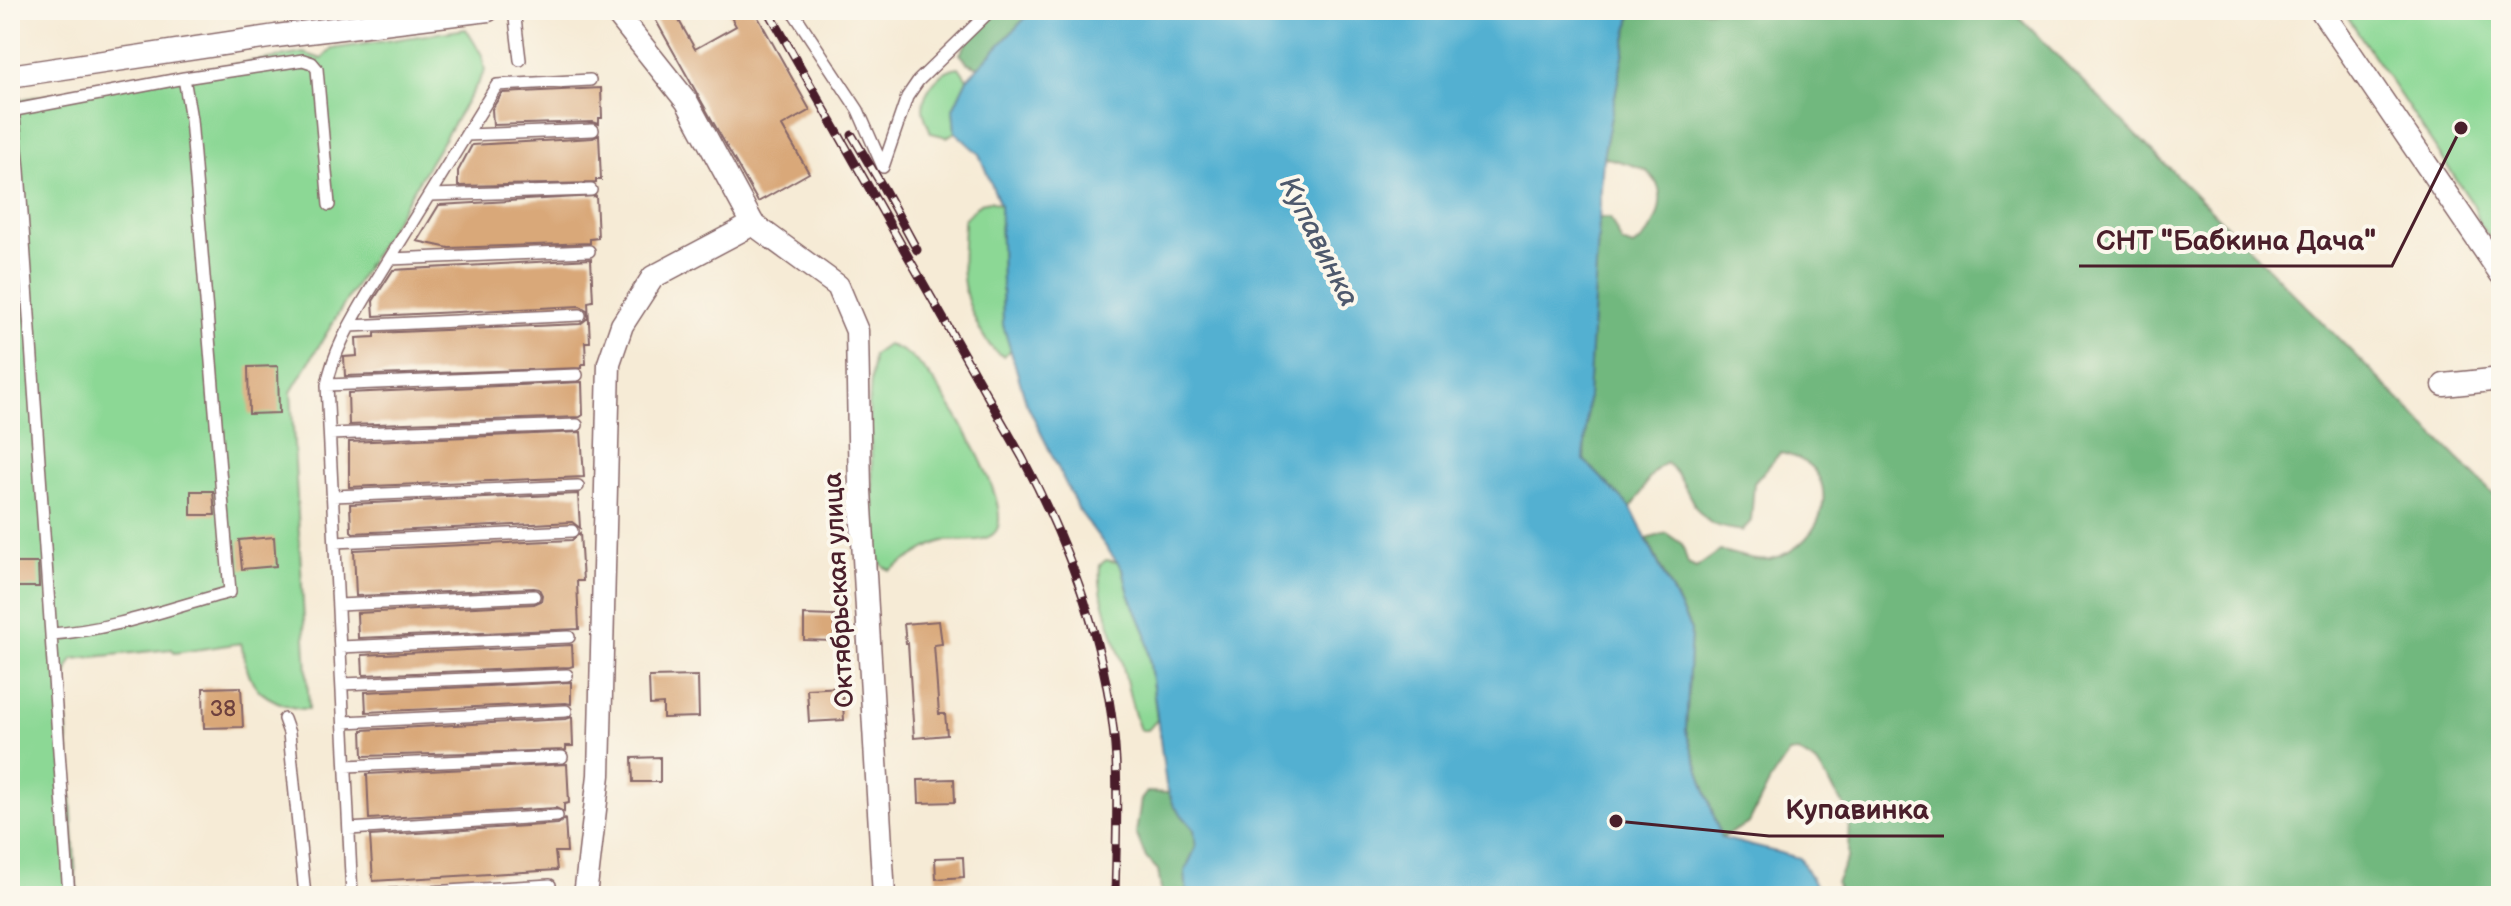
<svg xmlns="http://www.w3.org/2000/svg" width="2511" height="906" viewBox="0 0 2511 906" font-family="'Balsamiq Sans',sans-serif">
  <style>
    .green { fill: #8cd895; stroke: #6b7c60; stroke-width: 2 }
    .forest { fill: #71b87e; stroke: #5e6c54; stroke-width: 2 }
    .water { fill: #53b0d1; stroke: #4e687e; stroke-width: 2 }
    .building { fill: #d9a879 }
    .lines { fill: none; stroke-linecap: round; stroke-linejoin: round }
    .service-casing { stroke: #866667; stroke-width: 14 }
    .minor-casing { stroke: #866667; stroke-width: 25 }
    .service { stroke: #fff; stroke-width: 11 }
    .minor { stroke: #fff; stroke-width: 22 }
    .rail-casing { stroke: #4a1f2b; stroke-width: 9 }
    .rail { stroke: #fbf7ec; stroke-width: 6; stroke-dasharray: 18; stroke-linecap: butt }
    .labels { text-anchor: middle; stroke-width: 8; stroke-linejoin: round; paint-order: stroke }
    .number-label { font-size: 22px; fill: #6e413e }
    .street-label { font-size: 26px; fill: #4a1f2b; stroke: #fbf7ec }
    .water-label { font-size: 28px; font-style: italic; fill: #4e596d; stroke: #fbf7ec }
    .leader { fill: none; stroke: #4a1f2b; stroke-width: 3 }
    .callout-dot { fill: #4a1f2b; stroke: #fbf7ec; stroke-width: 3 }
    .callout-label { font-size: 28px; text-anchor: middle; font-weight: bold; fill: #4a1f2b; stroke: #fbf7ec; stroke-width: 8; stroke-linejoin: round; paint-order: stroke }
  </style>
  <rect width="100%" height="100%" fill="#fbf7ec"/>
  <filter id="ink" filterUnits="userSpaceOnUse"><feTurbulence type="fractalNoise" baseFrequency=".0125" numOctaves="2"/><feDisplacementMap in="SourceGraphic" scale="16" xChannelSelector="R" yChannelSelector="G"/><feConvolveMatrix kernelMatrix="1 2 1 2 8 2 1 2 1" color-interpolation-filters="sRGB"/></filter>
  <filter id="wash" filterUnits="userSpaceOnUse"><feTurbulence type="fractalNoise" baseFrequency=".006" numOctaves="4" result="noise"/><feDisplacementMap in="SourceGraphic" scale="32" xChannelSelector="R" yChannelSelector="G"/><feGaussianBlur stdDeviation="1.8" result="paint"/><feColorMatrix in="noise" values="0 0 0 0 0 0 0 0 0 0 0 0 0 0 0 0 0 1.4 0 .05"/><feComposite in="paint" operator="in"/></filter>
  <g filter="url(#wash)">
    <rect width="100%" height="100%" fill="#f6ebd6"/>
    <!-- green -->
    <path class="green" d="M2343 10H2501V250L2480 225 2474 206Z
      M466 29 482 55 485 71 291 392 309 709C292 710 260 698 252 681 246 671 244 655 241 643L175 653 172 649 73 659 68 668 65 697 77 896H10V101L304 53 322 59 332 49Z
      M959 67 967 79 953 109 955 132 947 137 931 133C929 126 923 116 923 108 923 90 942 68 959 67Z
      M990 201 1000 205 1003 325 1011 350 1003 356C983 348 965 300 963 278 961 259 964 238 964 219L980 203Z
      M887 345C900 349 908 353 918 363 941 384 1015 503 996 531 986 545 959 539 944 541 930 543 904 563 890 570L883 566 876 555 869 406 873 355Z
      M1106 560 1117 562 1123 570 1129 594 1146 634 1157 720 1148 730H1140C1131 708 1128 686 1122 663 1114 632 1097 598 1100 565Z"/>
    <!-- forest -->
    <path class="forest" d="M999 10H1033L979 67 968 63 960 54 969 39Z
      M1632 10H2012L2501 502V896H1840L1836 882 1848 857 1849 813 1817 764 1798 752 1789 753 1770 781 1749 823 1721 838 1686 731 1691 630 1647 539 1666 533 1682 544 1688 564 1696 568 1720 551C1734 553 1756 562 1770 559 1827 547 1850 465 1780 453L1754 483 1751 521 1742 531C1733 529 1719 528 1711 523 1688 508 1688 479 1666 463 1646 473 1645 492 1631 508L1584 460 1599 218H1610L1622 243 1633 247C1656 233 1674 191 1646 171 1635 164 1617 161 1603 157Z
      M1147 792 1169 793 1174 806 1194 829 1196 847 1185 871 1187 896H1162L1158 870 1146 858 1136 833 1141 800Z"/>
    <!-- water -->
    <path class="water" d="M1033 10H1632L1603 157 1584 460 1631 508 1691 630 1686 731 1721 838 1800 858 1821 896H1187L1185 871 1196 847 1194 829 1174 806 1166 785 1146 634 1129 594 1123 570 1078 509 1026 402 1003 325 1000 205 979 154 955 132 953 109 967 79Z"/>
    <g id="blocks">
      <!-- building -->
      <path class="building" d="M650 10H673L695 49 736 26 727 10H754L810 110 782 126 809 173 758 202Z
        M601 88 602 118H599V124L593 122 493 125 492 109 502 93Z
        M599 135 601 180H596V183L458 186V171L472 145 593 138Z
        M596 196 598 238 590 239V243L449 248 417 241 439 205Z
        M591 259 593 301 588 302 590 342H585L586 364H582V368L345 376 344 357 357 356 356 338 375 337V333L580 324 588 318 587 310 580 306 374 316 373 301 393 270Z
        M278 366 279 413 249 414 248 367Z
        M582 382 583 415 580 417 349 425 348 393Z
        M581 432 584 477 349 487V442Z
        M191 491H213L215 515H191Z
        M578 494 580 528 572 522 353 533 351 531 350 504Z
        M580 533 583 581H577L579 629 358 638 357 613 534 604 541 601 542 595 539 589 534 588 356 596 354 550 572 540Z
        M274 537 276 566 242 569 239 540Z
        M12 563H38L39 587H13Z
        M804 615 834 616V641L804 640Z
        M939 621 942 644 934 645 939 714H945L947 735 914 738 908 643H906L904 624Z
        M572 645 573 666 570 667 363 675 362 655Z
        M698 676 699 717 663 718V704L650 705 649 677Z
        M571 682V704L566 703 366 712 365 692Z
        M241 687 243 727 204 728 203 688Z
        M842 687 844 720 809 722 807 689Z
        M572 717 573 746H566V750L363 756 362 730 566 719Z
        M660 757V782H633L632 758Z
        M567 764 569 803 564 804V812L556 808 369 819 367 774Z
        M954 779 955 802 919 803 918 780Z
        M565 819 567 852H555L557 870 373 881 370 836 558 824Z
        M963 857 964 877 936 879 935 858Z"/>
    </g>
  </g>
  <g filter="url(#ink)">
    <use href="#blocks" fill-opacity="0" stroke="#866667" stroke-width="2"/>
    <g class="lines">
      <!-- service casing -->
      <g class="service-casing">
        <path id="service" d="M121 10H143
          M514 10 520 60
          M792 10 858 110 883 167
          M10 76 19 170 69 896
          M10 111 184 78 303 60 312 63 317 69 329 205
          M467 135 593 130
          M883 167 907 97 918 81 991 10
          M431 195 591 190
          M390 259 589 251
          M350 326 580 315
          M327 385 577 375
          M330 434 577 425
          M333 496 578 486
          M335 542 572 531
          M338 605 534 596
          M52 634C113 630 170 608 230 592L191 119 184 78
          M340 647 569 637
          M342 684 567 675
          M284 719 289 733 305 896
          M344 722 566 711
          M346 766 562 757
          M349 829 557 816
          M352 896 327 385C333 353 350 324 366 297L497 85 590 80
          M362 896 550 885"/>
      </g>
      <!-- minor casing -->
      <g class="minor-casing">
        <path id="minor" d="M614 10 687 102 753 224
          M2321 10 2501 274
          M10 76 276 36 488 10
          M2444 385 2501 379
          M585 896 599 775 609 363 622 325 653 277 753 224 838 286 857 331 860 490 884 896"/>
      </g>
      <!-- service -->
      <use href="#service" class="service"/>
      <!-- minor -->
      <use href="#minor" class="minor"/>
      <!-- rail casing -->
      <g class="rail-casing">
        <path id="rail" d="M768 10 1022 457C1072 551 1110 654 1116 761 1118 806 1116 851 1115 896
          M852 135 884 189 917 250"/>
      </g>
      <!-- rail -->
      <use href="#rail" class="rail"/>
    </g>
  </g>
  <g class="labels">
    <!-- number labels -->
    <g class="number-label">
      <text x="223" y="716">38</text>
    </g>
    <!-- street labels -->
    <g class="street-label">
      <text transform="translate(838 590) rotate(-93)" y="9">Октябрьская улица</text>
    </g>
    <!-- water labels -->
    <g class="water-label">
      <text transform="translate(1320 241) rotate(63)" y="10">Купавинка</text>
    </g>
  </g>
  <!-- callouts -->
  <path class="leader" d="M2461 128L2392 266H2079M1616 821L1769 836H1944"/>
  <g class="callout-dot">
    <circle cx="2461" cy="128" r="8"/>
    <circle cx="1616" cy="821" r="8"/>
  </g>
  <g class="callout-label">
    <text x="2236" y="250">СНТ "Бабкина Дача"</text>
    <text x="1857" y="819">Купавинка</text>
  </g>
  <!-- margin -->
  <rect width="2511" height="906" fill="none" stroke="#fbf7ec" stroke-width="40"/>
</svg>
